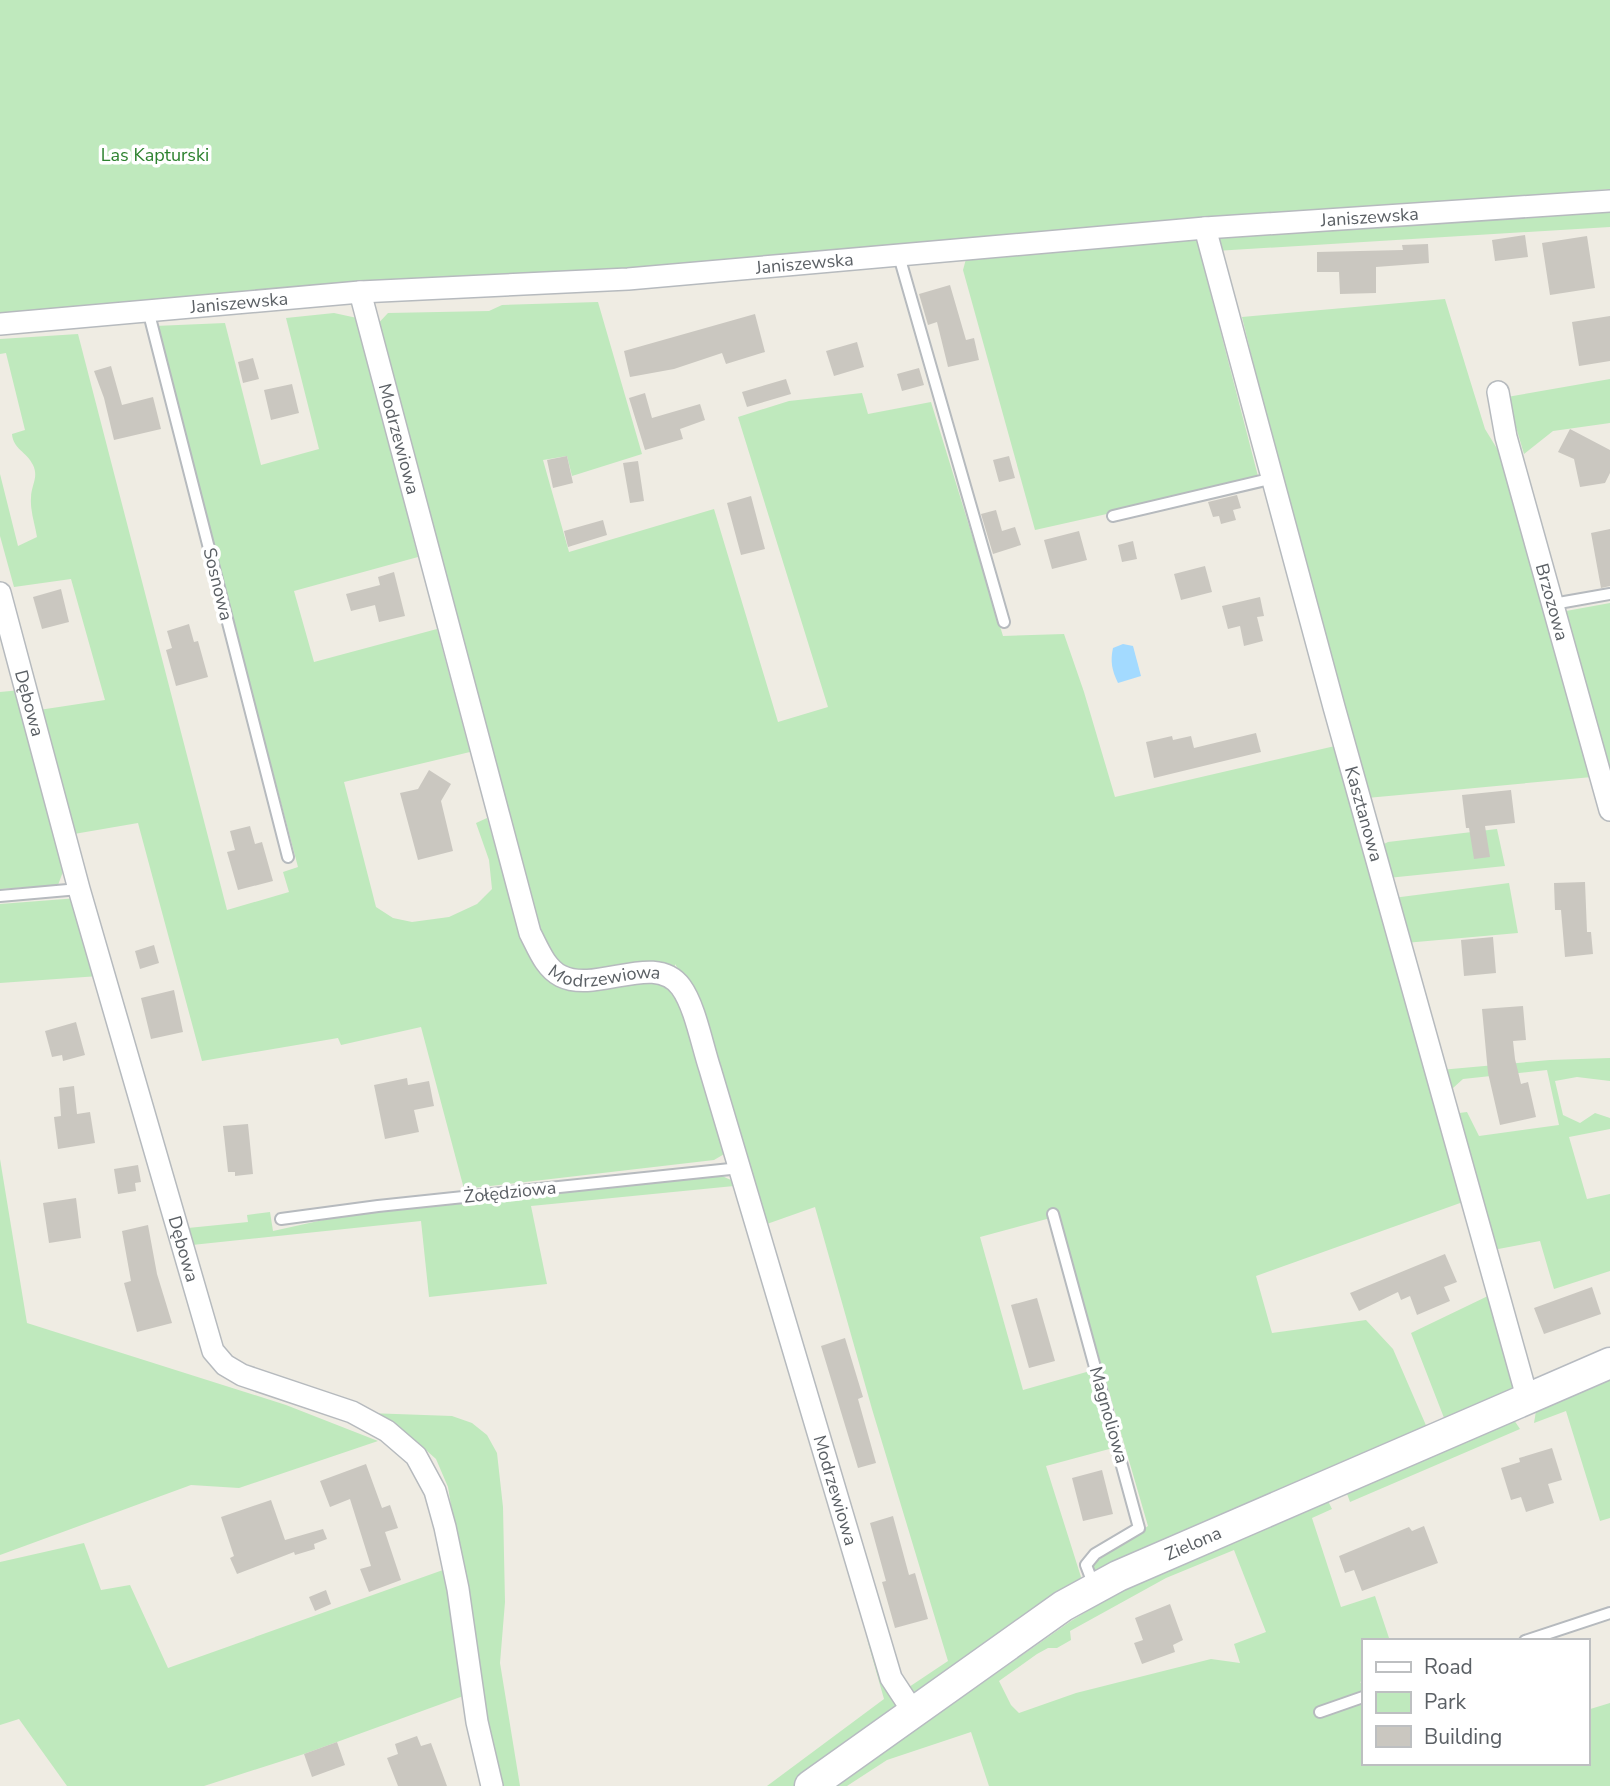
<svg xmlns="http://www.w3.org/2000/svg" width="1610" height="1786" viewBox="0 0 1610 1786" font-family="'Nunito Sans',sans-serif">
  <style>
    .green { fill: #bfe9bd; fill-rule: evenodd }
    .water { fill: #a3daff }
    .building { fill: #cac7c0 }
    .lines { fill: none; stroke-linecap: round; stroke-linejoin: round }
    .lane-casing { stroke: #b6babe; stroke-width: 14 }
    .street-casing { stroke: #b6babe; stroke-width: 24 }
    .secondary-casing { stroke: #b7bbc1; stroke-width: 33 }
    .lane { stroke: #fff; stroke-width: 10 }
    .street { stroke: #fff; stroke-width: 21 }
    .secondary { stroke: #fff; stroke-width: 30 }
    .labels { text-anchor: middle; stroke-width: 7; stroke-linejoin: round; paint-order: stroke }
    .park-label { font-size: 18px; fill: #2d822f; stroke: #fff }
    .street-label { font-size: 18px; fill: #5b6065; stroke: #fff }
  </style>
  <rect width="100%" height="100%" fill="#efece3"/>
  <!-- green -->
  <path class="green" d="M0 0H1610V189L242 305 0 317Z
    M1610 205V227L1215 251 1220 235Z
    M1196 237 1259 480 1035 530 963 270 966 259Z
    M1445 299 1485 429 1504 460 1592 777 1367 798 1294 530 1242 317Z
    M598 302 642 454 572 476 567 456 543 460 569 552 714 509 778 722 828 707 738 417 789 401 862 393 868 414 931 402 1003 636 1064 634 1084 692 1115 797 1335 746 1409 1013 1440 1108 1463 1202 1256 1276 1272 1333 1366 1320 1393 1349 1428 1430 1099 1572 1093 1571 1094 1563 1148 1526 1058 1216 980 1237 1023 1390 1090 1371 1113 1448 1046 1466 1081 1577 1077 1587 918 1695 909 1687 948 1661 872 1409 815 1207 764 1225 693 993 675 964V990L726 1153 714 1160 464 1189 421 1027 341 1045 338 1038 202 1061 138 823 74 834 39 710 105 700 71 579 14 587 0 536V474L18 546 37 537C35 525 30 510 31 498 31 485 39 478 33 465 27 452 13 449 12 434L25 430 6 353 0 354V339L78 334 227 910 289 892 283 872 298 867 155 326 225 323 261 465 319 449 286 318 334 313 357 318 418 557 294 591 314 662 437 629 470 752 344 782 376 907 393 918 412 922 449 917 477 904 492 889 489 860 476 823 487 818 513 909 373 329 388 313 489 311 502 305Z
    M1610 379V423L1553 431 1524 454 1507 397Z
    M1610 603V775L1576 654 1566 611Z
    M21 690 64 869 58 885 0 889V692Z
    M1497 829 1505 866 1388 878 1380 846 1388 842Z
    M1509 883 1518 933 1405 943 1393 898Z
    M78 898 99 976 0 983V904Z
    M1610 1058V1081L1577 1077 1555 1081 1563 1115 1580 1123 1595 1113 1610 1118V1129L1569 1137 1587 1199 1610 1194V1271L1554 1289 1540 1241 1493 1250 1459 1113 1467 1112 1479 1136 1559 1125 1547 1070 1463 1079 1453 1088H1444L1440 1070 1550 1060Z
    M0 1159 27 1323 286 1405 378 1441 239 1488 191 1485 0 1555Z
    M722 1176 731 1180 734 1186 531 1206 547 1284 429 1297 421 1221 192 1245 188 1228 248 1222 247 1215 270 1212 273 1231 341 1216Z
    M1490 1295 1517 1387 1446 1423 1411 1333Z
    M1610 1379V1518L1600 1521 1566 1411 1534 1423 1536 1411Z
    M368 1413 452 1416 472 1423 487 1435 497 1453 503 1507 505 1602 500 1663 520 1786H502L488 1727 448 1487 436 1459 418 1443Z
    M1514 1420 1520 1429 1350 1502 1346 1491Z
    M1327 1499 1332 1509 1312 1518 1341 1607 1375 1596 1390 1641H1363V1681L1360 1682 1363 1685V1763H1587V1710L1610 1703V1786H989L971 1732 887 1760 847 1786H835L1071 1621 1114 1595 1179 1562ZM1234 1550 1266 1632 1234 1644 1240 1663 1211 1659 1076 1693 1019 1713 1011 1705 999 1681 1037 1654 1048 1648H1057L1071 1640 1070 1631 1166 1578Z
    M84 1543 101 1590 130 1585 168 1668 443 1570 466 1695 304 1754 204 1786H67L19 1719 0 1725V1562Z
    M867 1639 898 1708 795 1786H767L884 1699Z"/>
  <!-- water -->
  <path class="water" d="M1123 644 1133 646 1141 676 1118 683C1112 671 1110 661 1113 648Z"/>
  <!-- building -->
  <path class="building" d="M1525 235 1528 257 1495 261 1492 240Z
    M1587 236 1595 288 1550 295 1542 243Z
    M1428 244 1429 263 1376 267V293L1340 294 1339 272H1317V252L1403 250 1402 245Z
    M950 285 966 340 974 338 979 360 948 367 937 322 928 325 919 294Z
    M755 314 765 352 726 364 722 353 674 369 630 377 624 351Z
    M1610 316V361L1579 366 1572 322Z
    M857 342 864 367 834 376 826 351Z
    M253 358 259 379 243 383 238 362Z
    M111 366 122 405 153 397 161 429 114 440 104 398 94 371Z
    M919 368 924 385 902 391 897 374Z
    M786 379 791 394 747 407 742 392Z
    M292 384 299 413 271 420 264 390Z
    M645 393 652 418 700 404 705 420 680 429 683 439 645 450 629 398Z
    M1570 429 1610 450V473L1605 483 1580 487 1574 459 1558 452Z
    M567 456 573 483 553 488 547 460Z
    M1009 456 1015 478 999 482 993 460Z
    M638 461 644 501 630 503 623 463Z
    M1237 495 1241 508 1233 510 1236 520 1221 524 1219 516 1213 517 1208 502Z
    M751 496 765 549 741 555 727 503Z
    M996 510 1002 531 1015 527 1021 545 993 554 981 514Z
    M603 520 607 535 568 547 564 531Z
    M1610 529V586L1601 588 1591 533Z
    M1079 531 1087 560 1052 569 1044 540Z
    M1133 541 1137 559 1122 562 1118 545Z
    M1205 566 1212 592 1181 600 1174 574Z
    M394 572 405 616 379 622 375 605 351 611 346 594 380 585 378 577Z
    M61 589 69 622 42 629 33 597Z
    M1260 597 1264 616 1257 617 1263 641 1244 646 1240 626 1228 629 1222 606Z
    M189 624 194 642 198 641 208 677 176 686 166 650 172 648 167 631Z
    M1256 733 1261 752 1154 778 1146 742 1172 736 1173 740 1191 736 1194 748Z
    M429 770 451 784 441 801 453 851 418 860 400 793 418 789Z
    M1511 790 1515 823 1485 826 1490 857 1474 859 1469 828H1466L1462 795Z
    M250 826 255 844 262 842 273 881 238 890 227 852 235 850 230 831Z
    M1585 882 1587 932H1591L1593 954 1565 957 1561 910H1555L1554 883Z
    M1493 937 1496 973 1464 976 1461 940Z
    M154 945 159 963 140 969 135 951Z
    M174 990 183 1032 151 1039 141 998Z
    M1523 1006 1526 1040 1513 1041 1515 1059 1521 1084 1528 1082 1536 1117 1500 1125 1488 1073 1482 1009Z
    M76 1022 85 1055 63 1061 62 1055 52 1057 45 1031Z
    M407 1078 408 1085 429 1081 434 1106 414 1110 419 1132 385 1139 374 1085Z
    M74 1086 77 1114 90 1112 95 1143 58 1149 54 1117 61 1116 59 1088Z
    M248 1124 253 1174 235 1176V1172H228L223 1126Z
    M138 1165 141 1182 135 1183 136 1191 118 1194 114 1169Z
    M76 1198 81 1238 49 1243 43 1203Z
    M148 1225 157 1274 172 1323 137 1332 124 1283 131 1281 122 1231Z
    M1445 1254 1457 1282 1444 1287 1450 1301 1417 1315 1410 1296 1401 1300 1398 1292 1359 1311 1350 1293Z
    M1592 1287 1601 1314 1544 1334 1534 1308Z
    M1037 1298 1055 1361 1029 1368 1011 1305Z
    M845 1338 863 1397 858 1399 876 1463 858 1468 821 1346Z
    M1552 1448 1562 1480 1548 1484 1554 1503 1526 1512 1521 1497 1511 1500 1501 1468 1520 1462 1519 1458Z
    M366 1464 382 1508 390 1505 398 1528 385 1532 401 1580 369 1592 360 1569 371 1566 350 1499 330 1507 320 1481Z
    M1102 1470 1113 1514 1083 1521 1072 1478Z
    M271 1500 285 1540 323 1529 327 1539 314 1544 315 1549 295 1555 294 1552 237 1574 230 1558 234 1556 221 1517Z
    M893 1516 909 1575 915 1573 928 1619 895 1628 882 1582 886 1581 870 1523Z
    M1424 1526 1438 1563 1362 1591 1354 1570 1345 1573 1339 1556 1409 1527 1412 1531Z
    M326 1590 331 1604 315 1611 309 1597Z
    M1170 1604 1183 1640 1173 1645 1175 1652 1142 1664 1134 1643 1143 1640 1135 1618Z
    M417 1736 421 1746 431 1743 447 1786H398L387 1758 398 1754 395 1744Z
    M337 1742 345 1765 312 1777 304 1754Z"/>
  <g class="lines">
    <!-- lane casing -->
    <g class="lane-casing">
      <path id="lane" d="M899 256 1004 622
        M148 310 288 857
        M1113 516 1274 478
        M1553 604 1610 594
        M0 896 79 889
        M1053 1214 1139 1528 1095 1554 1086 1565 1094 1586
        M281 1219 378 1206 740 1168
        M1525 1641 1610 1613
        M1320 1712 1363 1697"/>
    </g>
    <!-- street casing -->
    <g class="street-casing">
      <g id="street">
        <path id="s1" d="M1205 228 1334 707 1527 1397"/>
        <path id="s2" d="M360 292 530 933C538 948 545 968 561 976 597 994 655 951 681 987 695 1006 702 1045 710 1069L891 1678 914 1713"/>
        <path id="s3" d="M0 324 360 292 628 279 1205 228 1610 201"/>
        <path id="s4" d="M1498 392 1506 437 1610 810"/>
        <path id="s5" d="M0 593 79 889 213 1351 225 1365 242 1375 352 1412 387 1431 416 1456 435 1491 445 1527 458 1589 477 1722 492 1786"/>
      </g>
    </g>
    <!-- secondary casing -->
    <g class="secondary-casing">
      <g id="secondary">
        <path id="s6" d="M810 1786 1063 1606 1118 1576 1610 1363"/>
      </g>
    </g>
    <!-- lane -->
    <use href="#lane" class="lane"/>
    <!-- street -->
    <use href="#street" class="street"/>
    <!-- secondary -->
    <use href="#secondary" class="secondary"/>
  </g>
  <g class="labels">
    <!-- park labels -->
    <g class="park-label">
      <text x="155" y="161">Las Kapturski</text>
    </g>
    <!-- street labels -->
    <g class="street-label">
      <text dy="6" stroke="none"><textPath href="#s3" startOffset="1374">Janiszewska</textPath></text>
      <text dy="6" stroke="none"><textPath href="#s3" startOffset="807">Janiszewska</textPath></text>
      <text dy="6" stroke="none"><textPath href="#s3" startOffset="240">Janiszewska</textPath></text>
      <text dy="6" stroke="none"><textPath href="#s2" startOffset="152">Modrzewiowa</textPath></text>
      <text transform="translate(218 584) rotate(76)" y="6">Sosnowa</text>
      <text dy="6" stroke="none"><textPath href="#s4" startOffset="217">Brzozowa</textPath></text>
      <text dy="6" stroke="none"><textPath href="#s5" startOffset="114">Dębowa</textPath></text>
      <text dy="6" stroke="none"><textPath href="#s1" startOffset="607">Kasztanowa</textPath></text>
      <text dy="6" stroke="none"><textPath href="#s2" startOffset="761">Modrzewiowa</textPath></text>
      <text transform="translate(510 1192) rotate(-6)" y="6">Żołędziowa</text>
      <text dy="6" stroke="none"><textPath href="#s5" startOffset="681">Dębowa</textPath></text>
      <text transform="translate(1109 1415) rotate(74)" y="6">Magnoliowa</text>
      <text dy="6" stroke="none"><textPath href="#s2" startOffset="1370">Modrzewiowa</textPath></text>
      <text dy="6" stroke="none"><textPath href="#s6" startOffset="455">Zielona</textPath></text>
    </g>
  </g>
  <!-- legend -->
  <rect x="1362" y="1639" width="228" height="126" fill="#ffffff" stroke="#bdbfc1" stroke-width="2"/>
  <rect x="1376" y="1662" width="35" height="10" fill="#ffffff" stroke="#bdbfc1" stroke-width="2"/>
  <text x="1424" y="1674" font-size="21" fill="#5b6065">Road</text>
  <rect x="1376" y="1692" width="35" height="21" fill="#bfe9bd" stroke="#bdbfc1" stroke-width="2"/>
  <text x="1424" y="1709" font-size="21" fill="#5b6065">Park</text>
  <rect x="1376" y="1726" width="35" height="21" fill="#cac7c0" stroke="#bdbfc1" stroke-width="2"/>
  <text x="1424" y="1744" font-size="21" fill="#5b6065">Building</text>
</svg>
